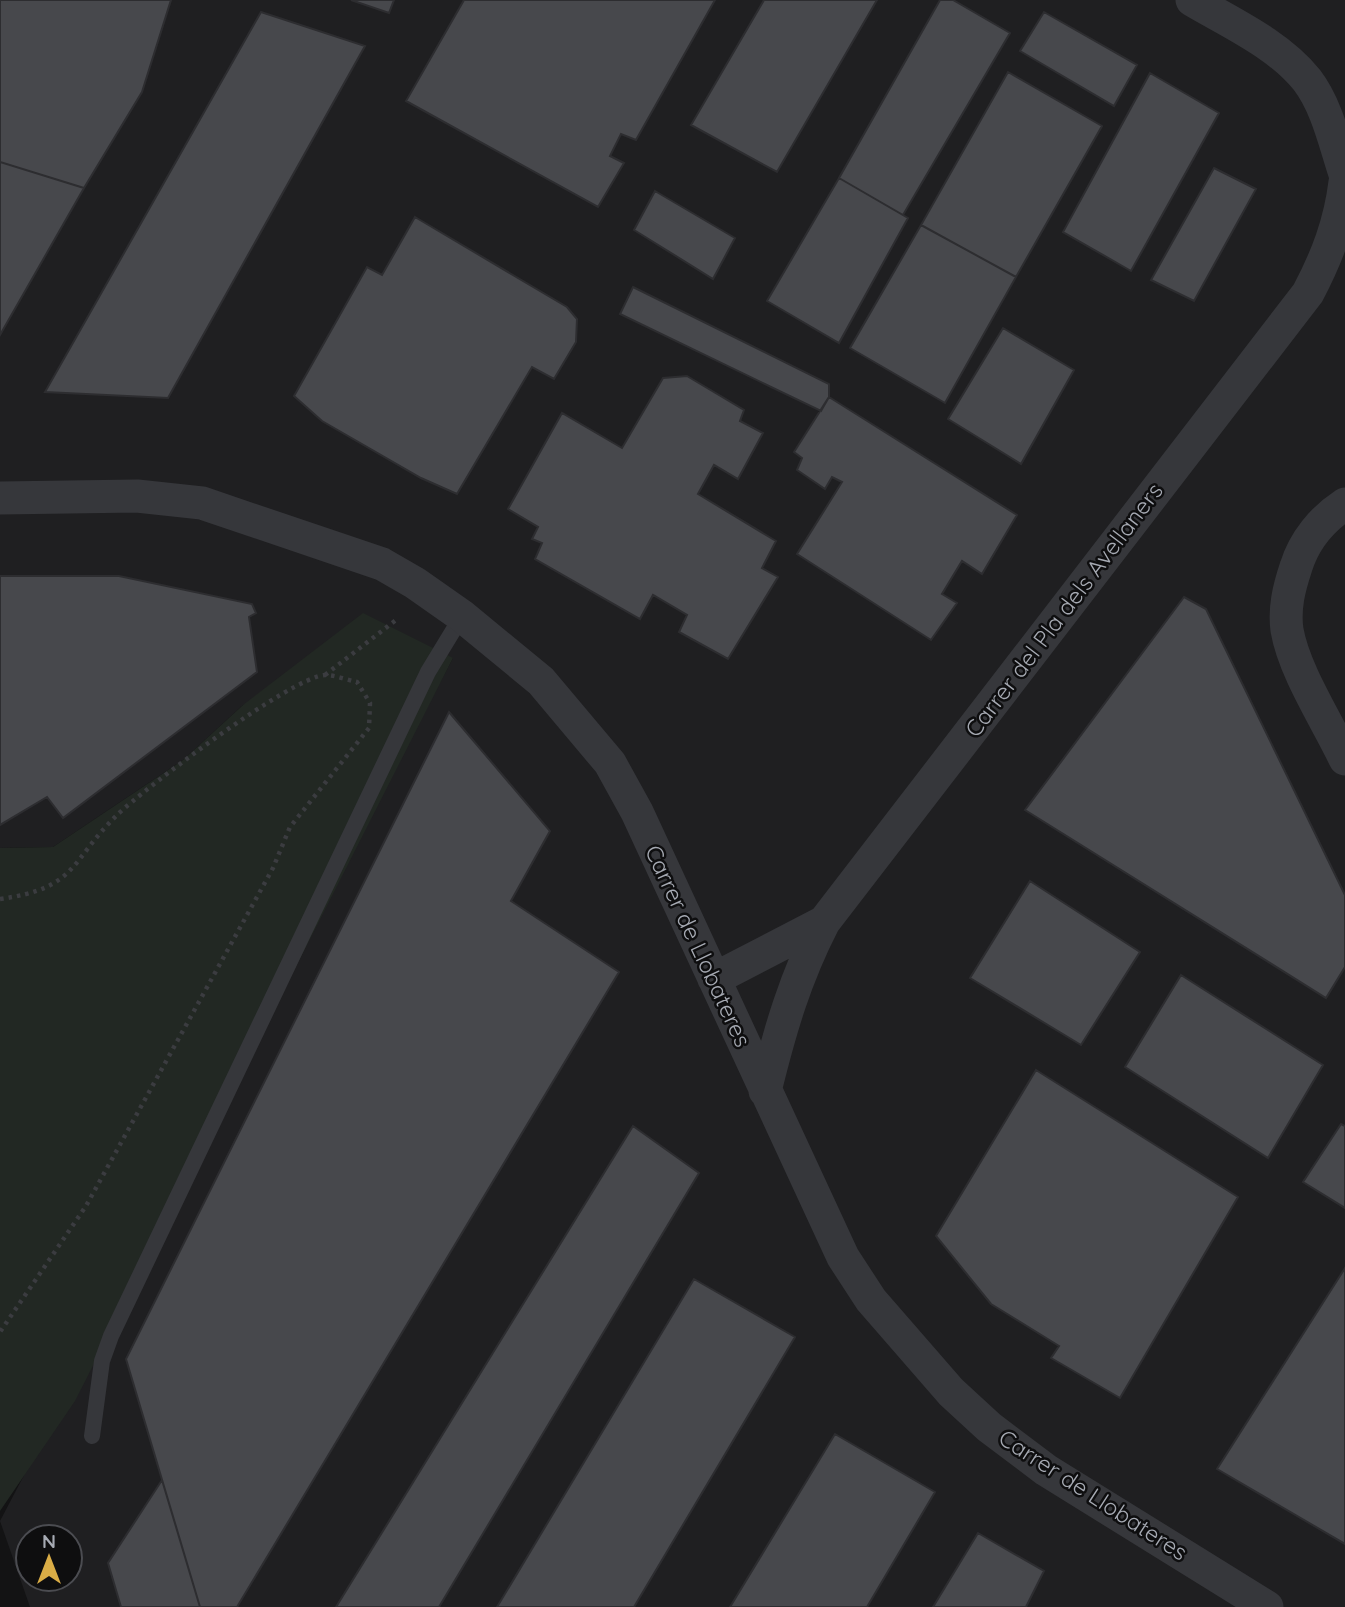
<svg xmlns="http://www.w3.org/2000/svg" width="1345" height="1607" viewBox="0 0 1345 1607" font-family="Quicksand,sans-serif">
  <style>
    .built { fill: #1f1f21; fill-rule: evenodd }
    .green { fill: #222823 }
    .building { fill: #47484c; stroke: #2d2d30; stroke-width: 2 }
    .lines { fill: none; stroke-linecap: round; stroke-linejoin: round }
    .path { stroke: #3b3c40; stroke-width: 4.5; stroke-dasharray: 3.5 5; stroke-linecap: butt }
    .lane { stroke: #36373b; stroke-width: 16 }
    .street { stroke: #36373b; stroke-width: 33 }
    .labels { text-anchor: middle; stroke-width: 5; stroke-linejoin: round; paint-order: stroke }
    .street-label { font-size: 23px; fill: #a6aab3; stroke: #0e0e0f }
  </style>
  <rect width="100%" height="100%" fill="#131314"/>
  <!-- built -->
  <path class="built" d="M0 0H1345V1607H30L0 1521 453 658 243 705 183 760 53 847 0 848ZM28 1537H70V1579H28Z"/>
  <!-- green -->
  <path class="green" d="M363 613 453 658 75 1401 0 1511V848L53 847 183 760 243 705Z"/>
  <!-- building -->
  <path class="building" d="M0 0H171L142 92 84 188 0 162Z
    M351 0H394L389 13Z
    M464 0H715L636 140 621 134 610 156 624 163 598 207 406 101Z
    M764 0H877L777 172 691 125Z
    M940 0H953L1010 33 903 215 839 178Z
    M261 12 365 46 168 398 45 392Z
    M1044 12 1137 65 1114 106 1020 51Z
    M1008 72 1102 126 1016 277 921 225Z
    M1150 73 1219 113 1131 271 1063 232Z
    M0 162 84 188 0 335Z
    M1214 168 1256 189 1194 301 1151 280Z
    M839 178 908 218 839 343 767 301Z
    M655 191 735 238 713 279 634 230Z
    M415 217 567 307 577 319 576 342 554 379 532 367 457 494 421 478 322 421 294 396 367 267 382 275Z
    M921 225 1016 277 945 403 850 348Z
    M633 287 829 384V397L821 411 620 314Z
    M1003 328 1074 370 1021 464 948 419Z
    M687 376 744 410 740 421 763 433 738 479 714 465 698 494 776 541 762 568 778 577 728 659 679 632 687 615 653 595 640 619 535 559 542 543 532 539 538 527 508 509 562 413 622 448 663 378Z
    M829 397 1017 515 982 574 962 561 942 594 957 603 931 640 797 554 842 482 832 477 825 489 797 470 802 458 794 452Z
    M0 576H119L252 604 256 613 249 617 257 672 63 818 47 797 0 825Z
    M1184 597 1206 609 1345 895V967L1326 998 1025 810Z
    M449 712 550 831 511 901 619 972 237 1607H200L126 1359Z
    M1030 881 1140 952 1081 1045 970 978Z
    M1181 975 1323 1065 1268 1158 1125 1067Z
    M1036 1070 1238 1197 1120 1398 1051 1358 1059 1346 991 1304 936 1236Z
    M1341 1124 1345 1126V1208L1303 1182Z
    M633 1126 699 1173 439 1607H336Z
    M1345 1268V1544L1217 1469Z
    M694 1279 795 1337 634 1607H497Z
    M835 1434 935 1492 867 1607H730Z
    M162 1480 200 1607H121L108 1563Z
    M978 1533 1044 1571 1026 1607H933Z"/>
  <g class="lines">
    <!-- path -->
    <path class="path" d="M325 675 396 620
      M0 899C78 888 69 862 117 815 145 788 291 677 325 675 335 675 347 680 357 682L370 703 369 728 290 827 273 868 86 1206 0 1332"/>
    <!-- lane -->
    <path class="lane" d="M92 1436 102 1361 111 1336 428 672 462 616"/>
    <!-- street -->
    <path class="street" d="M1192 0C1231 23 1278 44 1307 80 1327 106 1335 144 1345 174
      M0 498 137 496 202 503 382 564 415 583 462 616 541 681 610 763 637 812 843 1257 871 1300 951 1392 989 1427 1046 1470 1267 1607
      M1345 504C1322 519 1304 541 1296 567 1289 588 1284 608 1287 630 1294 671 1327 721 1345 759
      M714 979 824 922 1308 293C1327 257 1340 223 1345 182
      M765 1091C780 1030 795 978 824 922"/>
  </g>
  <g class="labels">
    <!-- street labels -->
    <g class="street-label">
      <text transform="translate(1064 610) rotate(-53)" y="8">Carrer del Pla dels Avellaners</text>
      <text transform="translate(698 946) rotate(65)" y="8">Carrer de Llobateres</text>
      <text transform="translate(1093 1495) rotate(33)" y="8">Carrer de Llobateres</text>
    </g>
  </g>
  <!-- north arrow -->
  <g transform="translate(49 1558)"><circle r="33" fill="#0e0e0f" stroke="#4b4c51" stroke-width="2"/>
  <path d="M0-5L12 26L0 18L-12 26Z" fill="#daad46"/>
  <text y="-10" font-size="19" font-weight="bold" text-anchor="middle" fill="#a6aab3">N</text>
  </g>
</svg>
